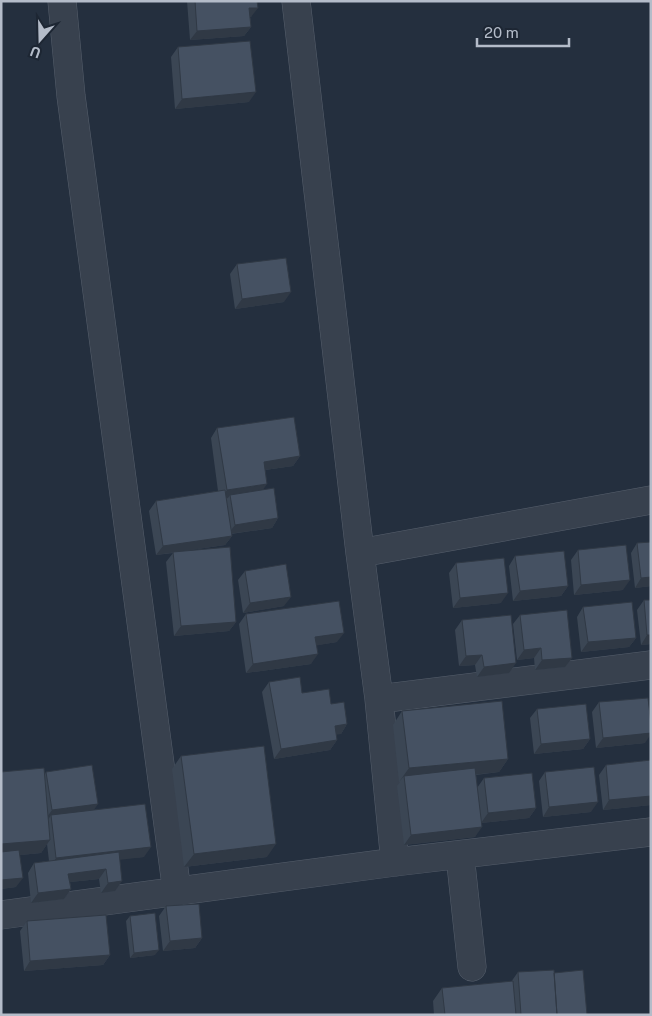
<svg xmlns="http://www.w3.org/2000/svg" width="652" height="1016" viewBox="0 0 652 1016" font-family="'Public Sans',sans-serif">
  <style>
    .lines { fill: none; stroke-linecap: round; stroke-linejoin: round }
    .minor-casing { stroke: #565f6c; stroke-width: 29 }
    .minor { stroke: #38414e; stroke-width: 28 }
    .wall { fill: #3b4654 }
    .shaded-wall { fill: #303945 }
    .building { fill: #455162; stroke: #303945 }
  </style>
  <rect width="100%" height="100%" fill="#242f3e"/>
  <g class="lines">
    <!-- minor casing -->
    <g class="minor-casing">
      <path id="minor" d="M62 1 71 96 177 892
        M296 1 360 553
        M379 699 651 665
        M460 855 472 967
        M395 862 379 699 360 553 651 500
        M1 915 395 862 651 832"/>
    </g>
    <!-- minor -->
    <use href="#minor" class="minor"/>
  </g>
  <!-- wall -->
  <path class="wall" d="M187 1H257L251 17H250L251 27 244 36 190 40Z
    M178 47 249 102 175 109 171 57Z
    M237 264 284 302 235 309 230 274Z
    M217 428 300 456 293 466 265 470 263 490 278 518 272 528 231 534 232 536 225 545 184 551 236 622 229 631 174 636 166 562 173 553 156 555 149 511 156 501 218 491 211 438Z
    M637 543 651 586 635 588 631 553Z
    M578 550 623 590 574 595 571 560Z
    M515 556 568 586 561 596 513 601 509 566Z
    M456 563 501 603 453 608 449 573Z
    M245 571 284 606 243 613 238 580Z
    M644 600H651V644L641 645 637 610Z
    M583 607 636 638 629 647 581 652 577 617Z
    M246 614 337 642 317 645 311 664 246 673 239 624Z
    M520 615 565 667 535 670 534 658 517 660 513 624Z
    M462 620 509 673 477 677 475 665 459 666 455 630Z
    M269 682 302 693 331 704 347 724 341 734H336L337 740 330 750 274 759 262 692Z
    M599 702 645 743 596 748 592 712Z
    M537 709 590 739 583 749 534 754 530 718Z
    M402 711 508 759 499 772 476 775 477 788 484 778 536 808 529 818 481 823 475 837 404 845 397 786 400 782H399L393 725Z
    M181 756 267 857 184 867 172 769Z
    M651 760V805L603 810 599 775 606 765Z
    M1 772 45 774 46 772 94 810 144 857 119 859 115 891 101 893 99 879 70 882 71 889 64 899 31 903 28 873 34 863 49 861 47 844 41 853 20 855 16 887 1 889Z
    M545 772 591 812 543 817 539 781Z
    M166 906 202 938 195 948 163 951 159 916Z
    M130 916 155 955 130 958 126 921Z
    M27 921 110 955 103 965 24 971 20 931Z
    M518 972 554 973 587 1015H434L433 1001 442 988 511 982Z"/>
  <!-- shaded-wall -->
  <path class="shaded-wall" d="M249 8H258L251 17 242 18Z
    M251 27 244 36 190 40 197 31Z
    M256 92 249 102 175 109 182 99Z
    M291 292 284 302 235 309 242 299Z
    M300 456 293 466 257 471 264 462Z
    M267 484 260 494 230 495 228 498 220 500 227 490Z
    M278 518 272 528 228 534 235 525Z
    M232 536 225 545 156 555 163 546Z
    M651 577V586L635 588 641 578Z
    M630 580 623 590 574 595 581 585Z
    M568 586 561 596 513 601 520 591Z
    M508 593 501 603 453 608 460 598Z
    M291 597 284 606 243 613 250 603Z
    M236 622 229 631 174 636 181 626Z
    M344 633 337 642 308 647 315 637Z
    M647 635H651V644L641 645Z
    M636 638 629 647 581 652 588 642Z
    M541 648 534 658 517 660 524 650Z
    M318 654 311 664 246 673 253 664Z
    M482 655 475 665 459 666 466 656Z
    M572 658 565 667 535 670 542 660Z
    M516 663 509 673 477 677 484 667Z
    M347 724 341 734 328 736 335 726Z
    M651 733V734L645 743 596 748 603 738Z
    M590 739 583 749 534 754 541 744Z
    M337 740 330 750 274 759 281 749Z
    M508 759 499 772 405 782 404 776 399 782 409 768Z
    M651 796V805L603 810 609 800Z
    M598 802 591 812 543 817 549 807Z
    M98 804 91 814 51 815 48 820H45L52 810Z
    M536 808 529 818 481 823 488 813Z
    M482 827 475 837 404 845 411 835Z
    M50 840 41 853 1 857V844Z
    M276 844 267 857 184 867 194 854Z
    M151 847 144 857 50 868 56 858Z
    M106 869 99 879 61 883 68 874Z
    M23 878 16 887 1 889V880Z
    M122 881 115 891 101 893 108 883Z
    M71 889 64 899 31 903 38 893Z
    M202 938 195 948 163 951 170 941Z
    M159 950 155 955 130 958 134 953Z
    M110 955 103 965 24 971 30 961Z"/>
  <!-- building -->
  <path class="building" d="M195 1H257L258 8H249L251 27 197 31Z
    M250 41 256 92 182 99 178 47Z
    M286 258 291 292 242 299 237 264Z
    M294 417 300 456 264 462 267 484 227 490 217 428Z
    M274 488 278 518 235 525 230 495Z
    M225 490 232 536 163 546 156 501Z
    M651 542V577L641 578 637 543Z
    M626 545 630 580 581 585 578 550Z
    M230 547 236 622 181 626 173 552Z
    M564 551 568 586 520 591 515 556Z
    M504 558 508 593 460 598 456 563Z
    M286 564 291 597 250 603 245 571Z
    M644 600H651V635H647Z
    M339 601 344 633 315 637 318 654 253 664 246 614Z
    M632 602 636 638 588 642 583 607Z
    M567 610 572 658 542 660 541 648 524 650 520 615Z
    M511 615 516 663 484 667 482 655 466 656 462 620Z
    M300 677 302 693 329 689 331 704 344 702 347 724 335 726 337 740 281 749 269 682Z
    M648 698 651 724V733L603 738 599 702Z
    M502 701 508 759 409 768 402 711Z
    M586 704 590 739 541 744 537 709Z
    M264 746 276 844 194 854 181 756Z
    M651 760V796L609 800 606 765Z
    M92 765 98 804 52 810 46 772Z
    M594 767 598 802 549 807 545 772Z
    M44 768 50 840 1 844V772Z
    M475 768 482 827 411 835 404 776Z
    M532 773 536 808 488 813 484 778Z
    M145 804 151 847 56 858 51 815Z
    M19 850 23 878 1 880V852Z
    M119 852 122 881 108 883 106 869 68 874 71 889 38 893 34 863Z
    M199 904 202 938 170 941 166 906Z
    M155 913 159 950 134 953 130 916Z
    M106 915 110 955 30 961 27 921Z
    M554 970 557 1015H521L518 972Z
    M583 970 587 1015H557L554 973Z
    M513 981 516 1015H445L442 988Z"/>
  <!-- border -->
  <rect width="652" height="1016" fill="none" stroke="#b4bcc9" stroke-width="5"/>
  <!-- north arrow -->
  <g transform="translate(40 40) rotate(200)" stroke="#1d2633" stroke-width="4" paint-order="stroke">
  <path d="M0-4L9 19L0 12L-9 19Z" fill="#b4bcc9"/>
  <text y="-8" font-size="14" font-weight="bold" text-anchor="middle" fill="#b4bcc9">U</text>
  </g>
  <!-- scale -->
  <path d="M477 38v8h92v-8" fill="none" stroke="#b4bcc9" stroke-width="2.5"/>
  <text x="484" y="38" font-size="15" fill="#b4bcc9" stroke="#1d2633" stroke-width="4" paint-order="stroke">20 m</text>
</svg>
